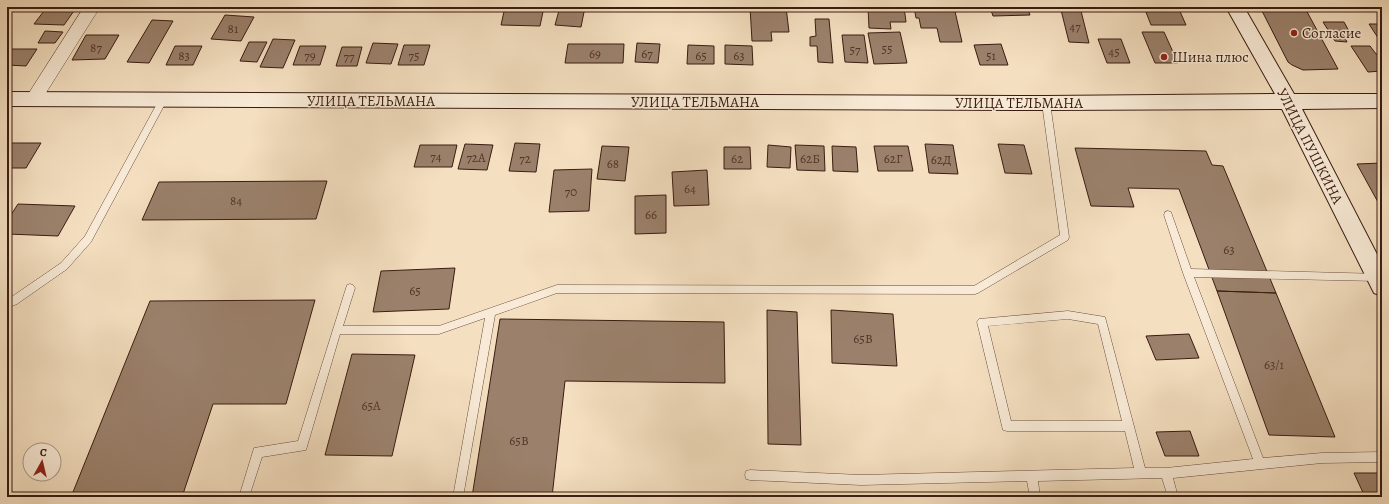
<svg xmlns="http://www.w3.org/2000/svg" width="1389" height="504" viewBox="0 0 1389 504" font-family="Alegreya,serif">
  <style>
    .building { fill: #9b816c; stroke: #3a1c11 }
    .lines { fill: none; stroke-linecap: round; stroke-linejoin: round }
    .lane-casing { stroke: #684d3d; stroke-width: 1 }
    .street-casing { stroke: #684d3d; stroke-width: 1 }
    .secondary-casing { stroke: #3a1c11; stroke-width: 2 }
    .lane { fill: #f8ead6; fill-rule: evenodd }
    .street { fill: #f8ead6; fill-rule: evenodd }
    .secondary { fill: #f8ead6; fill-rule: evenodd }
    .poi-dot { fill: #8f2418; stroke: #f8ead6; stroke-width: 1.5 }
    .labels { text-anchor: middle; stroke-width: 3; stroke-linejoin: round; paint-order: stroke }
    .number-label { font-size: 13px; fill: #523528 }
    .poi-label { font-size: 15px; fill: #3a1c11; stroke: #f8ead6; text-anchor: start }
    .street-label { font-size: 15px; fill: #3a1c11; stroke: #f8ead6 }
  </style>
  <rect width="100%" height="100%" fill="#f4dfc0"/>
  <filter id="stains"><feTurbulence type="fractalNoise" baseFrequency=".005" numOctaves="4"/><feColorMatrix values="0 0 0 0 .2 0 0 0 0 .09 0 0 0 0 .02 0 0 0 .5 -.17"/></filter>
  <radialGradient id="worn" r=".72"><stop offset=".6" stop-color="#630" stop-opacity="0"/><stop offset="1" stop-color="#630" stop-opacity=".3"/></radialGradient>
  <!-- building -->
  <path class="building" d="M47 7H56L76 8 64 25 34 24Z
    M505 7H544L540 26 501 25Z
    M560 7H585L581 27 555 25Z
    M750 7H786L789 32H771L772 41H752Z
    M868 7H904L906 22H890L891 29 869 28Z
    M914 7H954L962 42H940L937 28H921L919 18H916Z
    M990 7H1027L1030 15 993 16Z
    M1144 7H1178L1186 25H1151Z
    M1262 7 1305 8 1338 69 1303 70 1292 65 1288 62 1262 11Z
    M1061 10 1081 11 1089 43 1069 42Z
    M225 15 254 17 241 41 211 39Z
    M815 19H829L833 63 818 62 817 46H810V37L816 36Z
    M152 20 173 21 149 63 127 62Z
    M1323 22H1344L1350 33 1343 34 1347 42 1335 41Z
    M1369 24H1382V44Z
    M45 31 63 32 55 43H38Z
    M900 32 907 63 874 64 868 33Z
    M1142 32H1164L1178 63H1155Z
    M86 35H119L105 59 72 60Z
    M842 35H864L868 63 845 62Z
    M273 39 295 40 283 68 260 67Z
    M1098 39H1121L1130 63H1107Z
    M249 42H267L257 62 240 61Z
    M373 43 398 44 391 64 366 63Z
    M637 43 660 44 658 63 635 62Z
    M568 44H624L623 63H565Z
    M1001 44 1008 65H980L974 45Z
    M404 45H430L424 65H398Z
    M688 45 714 46V64H687Z
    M725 45 752 46 753 65 725 64Z
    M175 46H202L193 65H166Z
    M300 46H326L320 65H293Z
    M1351 46H1370L1376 54 1382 55V71L1368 72Z
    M342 47H362L357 66H336Z
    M7 49H37L26 66 7 65Z
    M12 143H41L26 168H7V152Z
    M515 143 540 144 536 172 509 171Z
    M465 144 493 145 487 170 458 169Z
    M925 144 953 145 958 174 929 173Z
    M998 144 1024 145 1032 174 1005 173Z
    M420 145H457L452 167H414Z
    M768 145 791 147 790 168 767 167Z
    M795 145 824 146 825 171 797 170Z
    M602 146 629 147 625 181 597 179Z
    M832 146 856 147 858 172 833 171Z
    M874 146H908L913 171H878Z
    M724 147H750L751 169H724Z
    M1075 148 1206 151 1212 165 1223 166 1276 293 1217 291 1179 189 1128 188 1134 207 1091 206Z
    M1382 163V204H1379L1357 164Z
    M592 169 589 211 549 212 554 170Z
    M707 170 709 205 674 206 672 172Z
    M327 181 316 219 142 220 159 182Z
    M666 195V233L635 234V196Z
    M18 204 75 206 58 236 7 234V221Z
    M455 268 449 309 373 312 381 271Z
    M1217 291 1276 293 1335 437 1269 435Z
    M315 300 286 404H213L182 497H71L150 301Z
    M767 310 797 312 801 445 768 444Z
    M831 310 893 314 897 366 832 363Z
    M500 319 724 322 725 383 565 381 552 497H472Z
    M1189 334 1199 358 1156 360 1146 336Z
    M352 354 415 355 392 456 325 455Z
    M1190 431 1199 456H1165L1156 432Z
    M1354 473H1382V497H1365Z"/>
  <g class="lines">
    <!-- lane casing -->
    <g class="lane-casing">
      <path id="lane" d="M163 97 167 100 91 242 67 269 17 304 7 308V300L61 263 85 236 160 98Z
        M1046 100 1050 103 1069 237 1068 240 978 293 975 294 557 293 495 315 463 497H453L485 318 439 334H340L306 450 262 457 249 497H239L254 448 298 441 347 285 350 284 353 285 355 288 343 326H439L557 285 974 286 1060 235 1042 103Z
        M1168 211 1171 212 1172 215 1191 269 1381 274 1382 278 1378 281 1194 277 1263 458 1322 453 1382 452V462L1322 463 1173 478 1178 497H1168L1162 478 1038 481 1040 497H1030L1027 481 861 485 750 480 746 479 745 475 746 471 750 470 861 475 1134 468 1125 431H1007L1003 430 1002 426 977 322 979 319 1068 311 1105 317 1145 468H1166L1253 459 1183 273 1164 215 1165 212ZM1068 319 1098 324 1122 421H1011L988 326Z"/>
    </g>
    <!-- street casing -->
    <g class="street-casing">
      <path id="street" d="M84 7H100L39 104 33 106 27 104 25 100 27 96Z"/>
    </g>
    <!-- secondary casing -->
    <g class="secondary-casing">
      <path id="secondary" d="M1226 7H1244L1294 94H1382V108L1302 109 1382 264V296L1374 293 1282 109 1046 110 7 106V92L1046 96 1275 94Z"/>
    </g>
    <!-- lane -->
    <use href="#lane" class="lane"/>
    <!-- street -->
    <use href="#street" class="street"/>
    <!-- secondary -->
    <use href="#secondary" class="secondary"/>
  </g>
  <!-- markers -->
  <g class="poi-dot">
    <circle cx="1294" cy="33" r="4"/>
    <circle cx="1164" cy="57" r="4"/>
  </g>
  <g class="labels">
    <!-- number labels -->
    <g class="number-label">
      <text x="1075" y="31">47</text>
      <text x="233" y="33">81</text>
      <text x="96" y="52">87</text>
      <text x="887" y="53">55</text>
      <text x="855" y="54">57</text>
      <text x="1114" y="56">45</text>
      <text x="595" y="58">69</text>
      <text x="647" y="58">67</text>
      <text x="184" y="60">83</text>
      <text x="310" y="60">79</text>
      <text x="414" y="60">75</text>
      <text x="701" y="60">65</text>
      <text x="739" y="60">63</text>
      <text x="991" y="60">51</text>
      <text x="349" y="61">77</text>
      <text x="436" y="161">74</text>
      <text x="476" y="162">72А</text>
      <text x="525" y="163">72</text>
      <text x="737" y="163">62</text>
      <text x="810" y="163">62Б</text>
      <text x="893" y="163">62Г</text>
      <text x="941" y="164">62Д</text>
      <text x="613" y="168">68</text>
      <text x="690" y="193">64</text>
      <text x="571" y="196">70</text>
      <text x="236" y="205">84</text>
      <text x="651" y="219">66</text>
      <text x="1229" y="254">63</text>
      <text x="415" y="295">65</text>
      <text x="863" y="343">65В</text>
      <text x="1274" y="369">63/1</text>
      <text x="371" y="410">65А</text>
      <text x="519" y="445">65В</text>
    </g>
    <!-- poi labels -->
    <g class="poi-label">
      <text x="1302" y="38">Согласие</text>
      <text x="1172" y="62">Шина плюс</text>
    </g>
    <!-- street labels -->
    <g class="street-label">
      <text x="371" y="106">УЛИЦА ТЕЛЬМАНА</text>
      <text x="695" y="107">УЛИЦА ТЕЛЬМАНА</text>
      <text x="1019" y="108">УЛИЦА ТЕЛЬМАНА</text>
      <text transform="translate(1310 146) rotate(63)" y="5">УЛИЦА ПУШКИНА</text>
    </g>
  </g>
  <!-- margin -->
  <rect width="1389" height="504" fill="none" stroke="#f4dfc0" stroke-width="24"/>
  <rect x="8" y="8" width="1373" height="488" fill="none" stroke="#3a1c11" stroke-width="2"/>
  <rect x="12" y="12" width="1365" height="480" fill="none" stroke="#3a1c11"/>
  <!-- north arrow -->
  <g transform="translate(42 462) rotate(8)"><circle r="19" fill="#f8ead6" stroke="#ac9887"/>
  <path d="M0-3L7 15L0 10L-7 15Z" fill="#8f2418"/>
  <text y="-6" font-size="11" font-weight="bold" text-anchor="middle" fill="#3a1c11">С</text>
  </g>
  <rect width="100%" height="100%" filter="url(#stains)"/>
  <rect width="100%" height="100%" fill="url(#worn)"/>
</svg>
